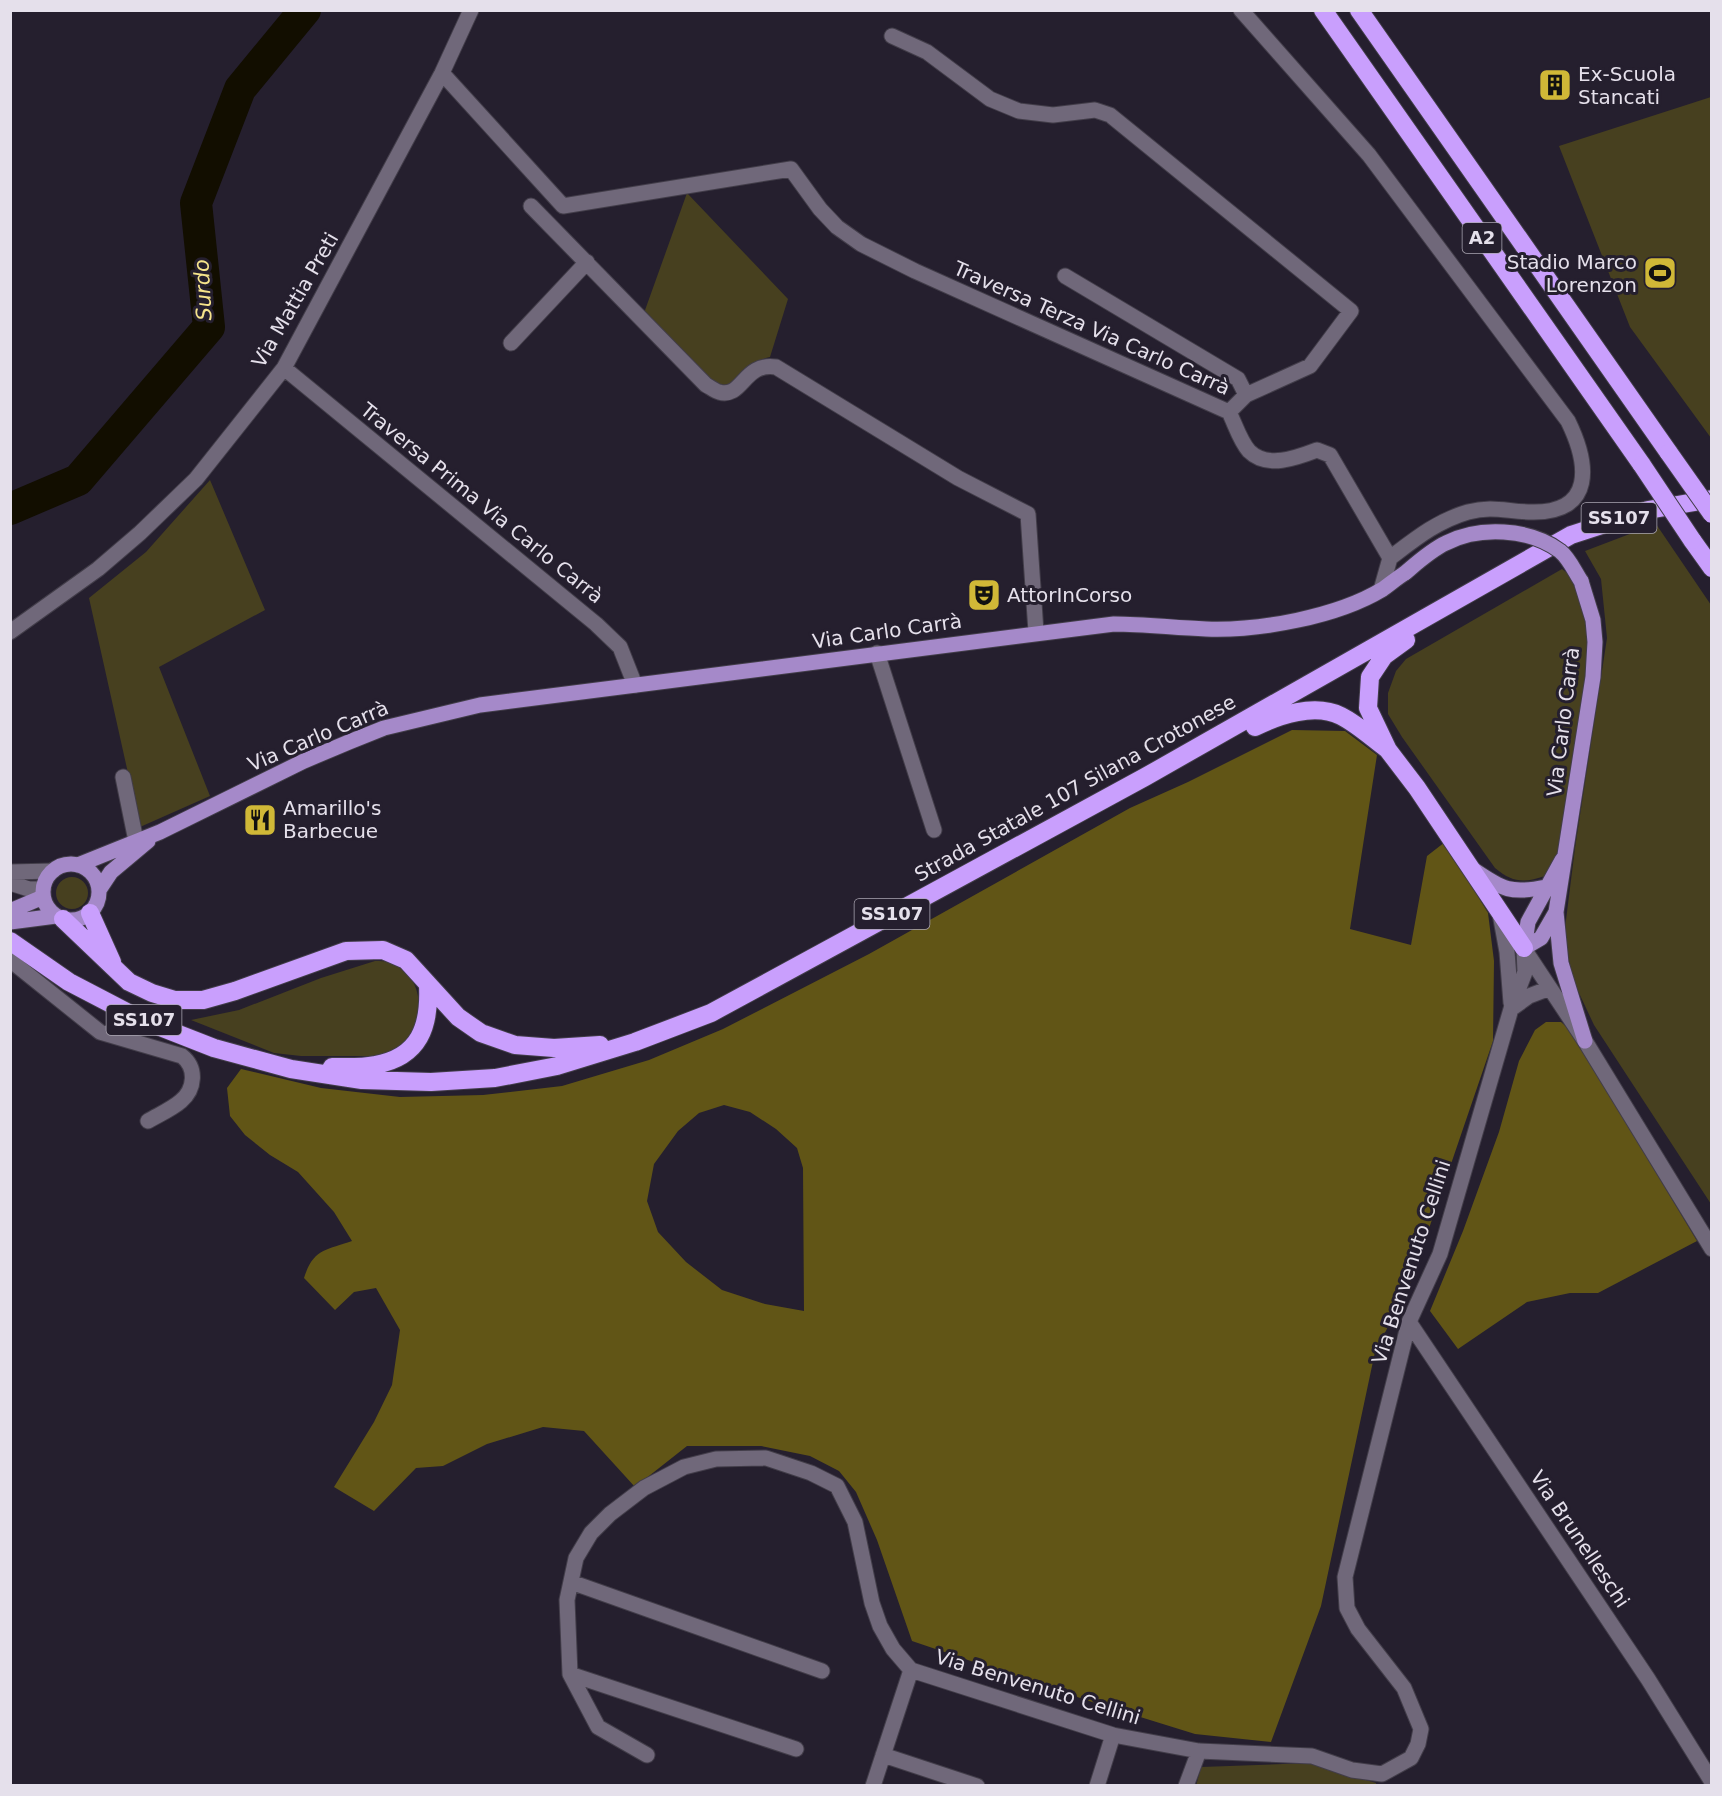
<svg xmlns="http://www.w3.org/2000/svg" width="1722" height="1796" viewBox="0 0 1722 1796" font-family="'DejaVu Sans',sans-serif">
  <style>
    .green { fill: #47401f }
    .forest { fill: #615516; fill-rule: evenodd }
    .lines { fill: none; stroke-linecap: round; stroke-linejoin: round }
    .river { stroke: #120e00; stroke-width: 32 }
    .minor-casing { stroke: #423d49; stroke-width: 17 }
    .major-casing { stroke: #423d49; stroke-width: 17 }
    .highway-casing { stroke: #423d49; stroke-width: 20 }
    .minor { stroke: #70687a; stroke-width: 15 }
    .major { stroke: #a589c9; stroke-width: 15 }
    .highway { stroke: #c99ffd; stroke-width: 18 }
    .major-bridge-casing { stroke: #423d49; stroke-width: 17; stroke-linecap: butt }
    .highway-bridge-casing { stroke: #423d49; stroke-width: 20; stroke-linecap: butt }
    .major-bridge { stroke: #a589c9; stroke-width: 15 }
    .highway-bridge { stroke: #c99ffd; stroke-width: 18 }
    .labels { text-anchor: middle; stroke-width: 6; stroke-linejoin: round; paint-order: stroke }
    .shield { fill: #251f2e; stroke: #aba6b2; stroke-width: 1.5 }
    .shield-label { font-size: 18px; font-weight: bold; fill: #e5e0eb }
    .poi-label { font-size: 20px; fill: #e5e0eb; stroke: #251f2e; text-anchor: start }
    .street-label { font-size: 20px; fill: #e5e0eb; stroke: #251f2e }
    .water-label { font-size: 21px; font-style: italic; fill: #f6e48b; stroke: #251f2e }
  </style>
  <rect width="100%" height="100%" fill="#251f2e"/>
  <!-- green -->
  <path class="green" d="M1711 97H1712L1711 438 1630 327 1559 146Z
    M687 193 788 299 770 357C753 360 743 374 731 387L715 385 644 313Z
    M210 480 265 610 159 667 210 796 140 827 89 598 146 552Z
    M1656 524 1711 605V1204L1594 1025 1571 976 1565 928 1575 848 1607 638 1601 579 1585 551Z
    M1562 569 1572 577 1589 631 1588 661 1562 847 1545 876C1524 883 1513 883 1495 868L1402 737 1388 714V693L1396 671 1406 659Z
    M56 893a16 16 0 1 1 32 0a16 16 0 1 1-32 0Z
    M375 961C380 961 386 961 390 962 416 969 425 1004 415 1027 412 1035 405 1044 400 1051L374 1056H301L274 1053 191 1020 239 1010 321 978Z
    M1310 1763 1376 1783V1786H1196L1201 1767Z"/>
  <!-- forest -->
  <path class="forest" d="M1292 730 1345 731 1377 755 1350 929 1411 945 1427 856 1445 842 1488 913 1494 961 1493 1041 1410 1284 1375 1352 1321 1606 1271 1742 1195 1734 1092 1702 912 1641 877 1540 856 1492 839 1471 810 1456 761 1446H687L635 1487 584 1431 543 1427 487 1444 443 1466 416 1468 374 1511 334 1487 374 1422 392 1385 400 1330 376 1288 354 1292 335 1310 304 1278C313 1249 326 1250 352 1241L334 1212 298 1172 270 1155 245 1135 230 1116 227 1088 241 1069 321 1088 400 1097 483 1095 562 1086 649 1060 723 1029 869 954 1130 808 1188 782ZM724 1105 750 1112 776 1129 797 1148 803 1168 804 1311 765 1304 722 1290 686 1262 658 1232 647 1201 654 1164 678 1131 699 1113Z
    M1546 1022H1561L1571 1031 1697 1241 1598 1293H1570L1527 1302 1458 1349 1430 1311 1463 1231 1499 1132 1519 1061 1535 1030Z"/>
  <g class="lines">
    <!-- river -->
    <path class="river" d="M10 509 78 480 209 327 196 203 240 89 305 10"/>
    <!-- minor casing -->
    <g class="minor-casing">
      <path id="minor" d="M1241 10 1369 155 1568 421C1589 464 1595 513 1532 512 1508 512 1493 505 1468 512 1437 521 1415 539 1390 558
        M892 36 927 52 990 99 1019 111 1053 115 1095 110 1110 115 1351 311 1310 366 1246 395 1229 412
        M442 73 563 206 791 169 820 209 837 227 861 244 915 271 1229 412C1235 424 1240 441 1249 451 1267 469 1296 458 1317 450L1330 455 1390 558
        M531 206 706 385C710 387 715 391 719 392 743 399 743 362 776 367L958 478 1028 514 1036 632
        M1065 276 1238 379 1246 395
        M511 343 587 262
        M284 368 596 624 620 647 635 685
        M1381 590 1390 558
        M10 632 98 569 140 533 196 479 284 368 442 73 471 10
        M877 653 934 830
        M123 777 136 841
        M10 872 53 871
        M10 883 29 889H43
        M1500 914 1507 952 1511 1003
        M1524 949 1585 1041 1712 1249
        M10 960 100 1032 182 1056C197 1068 195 1089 181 1101 172 1109 158 1115 148 1121
        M1511 1009 1529 996 1550 988
        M1409 1322 1648 1679 1712 1782
        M571 1582 822 1671
        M570 1674 796 1749
        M647 1755 598 1727 570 1674 567 1600 576 1558 591 1533 610 1514 644 1488 684 1467 716 1459 766 1458 811 1473 837 1486 855 1522 872 1603 880 1626 893 1649 911 1670 1113 1735 1199 1751 1312 1756 1352 1770 1382 1774 1411 1758 1418 1744 1421 1729 1404 1688 1358 1629 1347 1608 1345 1577 1409 1322 1440 1254 1511 1009 1525 972 1524 948
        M883 1755 977 1786
        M873 1786 911 1670
        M1097 1786 1113 1735
        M1186 1786 1199 1751"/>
    </g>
    <!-- major casing -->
    <g class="major-casing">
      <path id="major" d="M43 892a28 28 0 1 1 56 0a28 28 0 1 1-56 0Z
        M78 865 160 832 304 761 349 742 384 728 480 705 1114 624C1145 624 1175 628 1206 629 1259 631 1337 617 1383 589 1390 584 1397 578 1405 573
        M1474 870C1503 890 1511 894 1546 887
        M99 890 111 872 148 841
        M10 911 43 897
        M1556 912 1561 963 1585 1041
        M10 922 56 916
        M1524 948 1541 938 1556 912 1593 677 1595 642 1593 620 1581 581
        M1524 948 1528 922 1562 860"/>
    </g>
    <!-- highway casing -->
    <g class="highway-casing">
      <path id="highway" d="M1323 10 1642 465
        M1359 10 1669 453
        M1692 540 1712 568
        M1406 640 1384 656 1370 677 1368 708 1388 750 1417 788 1524 948
        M1255 727C1279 715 1315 703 1341 716 1357 724 1372 738 1387 749
        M90 913 112 962
        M63 919 129 982 152 993 175 1000H203L235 991 346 951 383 950 406 960 458 1017 481 1033 515 1045 554 1048 600 1045
        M10 941 69 982 140 1019 214 1048 291 1069 362 1080 431 1082 495 1078 557 1066 635 1042 711 1013 1145 777 1571 535 1648 510 1712 499
        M332 1067C346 1067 361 1068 375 1065 420 1057 430 1026 428 985"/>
    </g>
    <!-- minor -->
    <use href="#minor" class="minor"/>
    <!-- major -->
    <use href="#major" class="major"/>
    <!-- highway -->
    <use href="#highway" class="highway"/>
    <!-- major-bridge casing -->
    <g class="major-bridge-casing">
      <path id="major-bridge" d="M1405 573C1418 562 1431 550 1446 543 1479 526 1529 528 1560 551 1569 558 1575 572 1581 581"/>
    </g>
    <!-- highway-bridge casing -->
    <g class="highway-bridge-casing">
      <path id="highway-bridge" d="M1669 453 1712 514
        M1642 465 1692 540"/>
    </g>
    <!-- major-bridge -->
    <use href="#major-bridge" class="major-bridge"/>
    <!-- highway-bridge -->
    <use href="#highway-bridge" class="highway-bridge"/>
  </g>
  <!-- icons -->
  <defs>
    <g id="building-square" transform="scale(1.725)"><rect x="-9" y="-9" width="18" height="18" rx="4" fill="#d0b837" stroke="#251f2e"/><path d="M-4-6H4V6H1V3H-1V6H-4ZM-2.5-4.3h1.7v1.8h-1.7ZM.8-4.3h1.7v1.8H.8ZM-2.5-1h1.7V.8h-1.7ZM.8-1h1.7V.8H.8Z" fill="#111"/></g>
    <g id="stadium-square" transform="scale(1.725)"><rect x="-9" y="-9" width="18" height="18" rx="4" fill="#d0b837" stroke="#251f2e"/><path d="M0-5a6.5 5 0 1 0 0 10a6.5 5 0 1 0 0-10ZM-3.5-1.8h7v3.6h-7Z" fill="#111"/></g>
    <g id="theatre-square" transform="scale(1.725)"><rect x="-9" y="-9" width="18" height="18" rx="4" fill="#d0b837" stroke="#251f2e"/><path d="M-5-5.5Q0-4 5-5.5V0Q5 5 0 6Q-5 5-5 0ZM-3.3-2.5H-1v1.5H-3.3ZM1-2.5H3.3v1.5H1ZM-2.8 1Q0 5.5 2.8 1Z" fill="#111"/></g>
    <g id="restaurant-square" transform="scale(1.725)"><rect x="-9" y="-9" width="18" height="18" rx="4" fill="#d0b837" stroke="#251f2e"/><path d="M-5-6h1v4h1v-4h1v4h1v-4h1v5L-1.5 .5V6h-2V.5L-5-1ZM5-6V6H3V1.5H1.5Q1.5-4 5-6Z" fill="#111"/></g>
  </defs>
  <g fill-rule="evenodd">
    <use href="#building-square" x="1555" y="85"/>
    <use href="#stadium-square" x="1660" y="273"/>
    <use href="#theatre-square" x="984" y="595"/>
    <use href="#restaurant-square" x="260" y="820"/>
  </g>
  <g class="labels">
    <!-- shield labels -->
    <g class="shield">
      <rect x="1462.5" y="223" width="39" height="30" rx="4.5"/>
      <rect x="1581.5" y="503" width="75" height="30" rx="4.5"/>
      <rect x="854.5" y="899" width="75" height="30" rx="4.5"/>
      <rect x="106.5" y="1005" width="75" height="30" rx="4.5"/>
    </g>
    <g class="shield-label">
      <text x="1482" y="244">A2</text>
      <text x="1619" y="524">SS107</text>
      <text x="892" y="920">SS107</text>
      <text x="144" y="1026">SS107</text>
    </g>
    <!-- poi labels -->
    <g class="poi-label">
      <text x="1578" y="81">Ex-Scuola<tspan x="1578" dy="23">Stancati</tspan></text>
      <text x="1637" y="269" text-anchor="end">Stadio Marco<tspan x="1637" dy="23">Lorenzon</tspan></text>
      <text x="1007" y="602">AttorInCorso</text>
      <text x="283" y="815">Amarillo's<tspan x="283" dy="23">Barbecue</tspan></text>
    </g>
    <!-- street labels -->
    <g class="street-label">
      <text transform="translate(295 300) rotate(-60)" y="7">Via Mattia Preti</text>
      <text transform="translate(1092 328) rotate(24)" y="7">Traversa Terza Via Carlo Carrà</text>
      <text transform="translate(482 503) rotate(39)" y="7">Traversa Prima Via Carlo Carrà</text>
      <text transform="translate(887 631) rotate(-8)" y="7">Via Carlo Carrà</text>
      <text transform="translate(1563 722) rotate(-83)" y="7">Via Carlo Carrà</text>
      <text transform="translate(318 736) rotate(-23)" y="7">Via Carlo Carrà</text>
      <text transform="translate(1075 788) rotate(-29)" y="7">Strada Statale 107 Silana Crotonese</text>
      <text transform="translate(1411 1262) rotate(-72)" y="7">Via Benvenuto Cellini</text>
      <text transform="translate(1580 1539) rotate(56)" y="7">Via Brunelleschi</text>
      <text transform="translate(1038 1687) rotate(17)" y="7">Via Benvenuto Cellini</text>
    </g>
    <!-- water labels -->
    <g class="water-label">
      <text transform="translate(203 290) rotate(-93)" y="7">Surdo</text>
    </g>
  </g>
  <!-- border -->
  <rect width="1722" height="1796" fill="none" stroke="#e5e0eb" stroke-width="24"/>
</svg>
